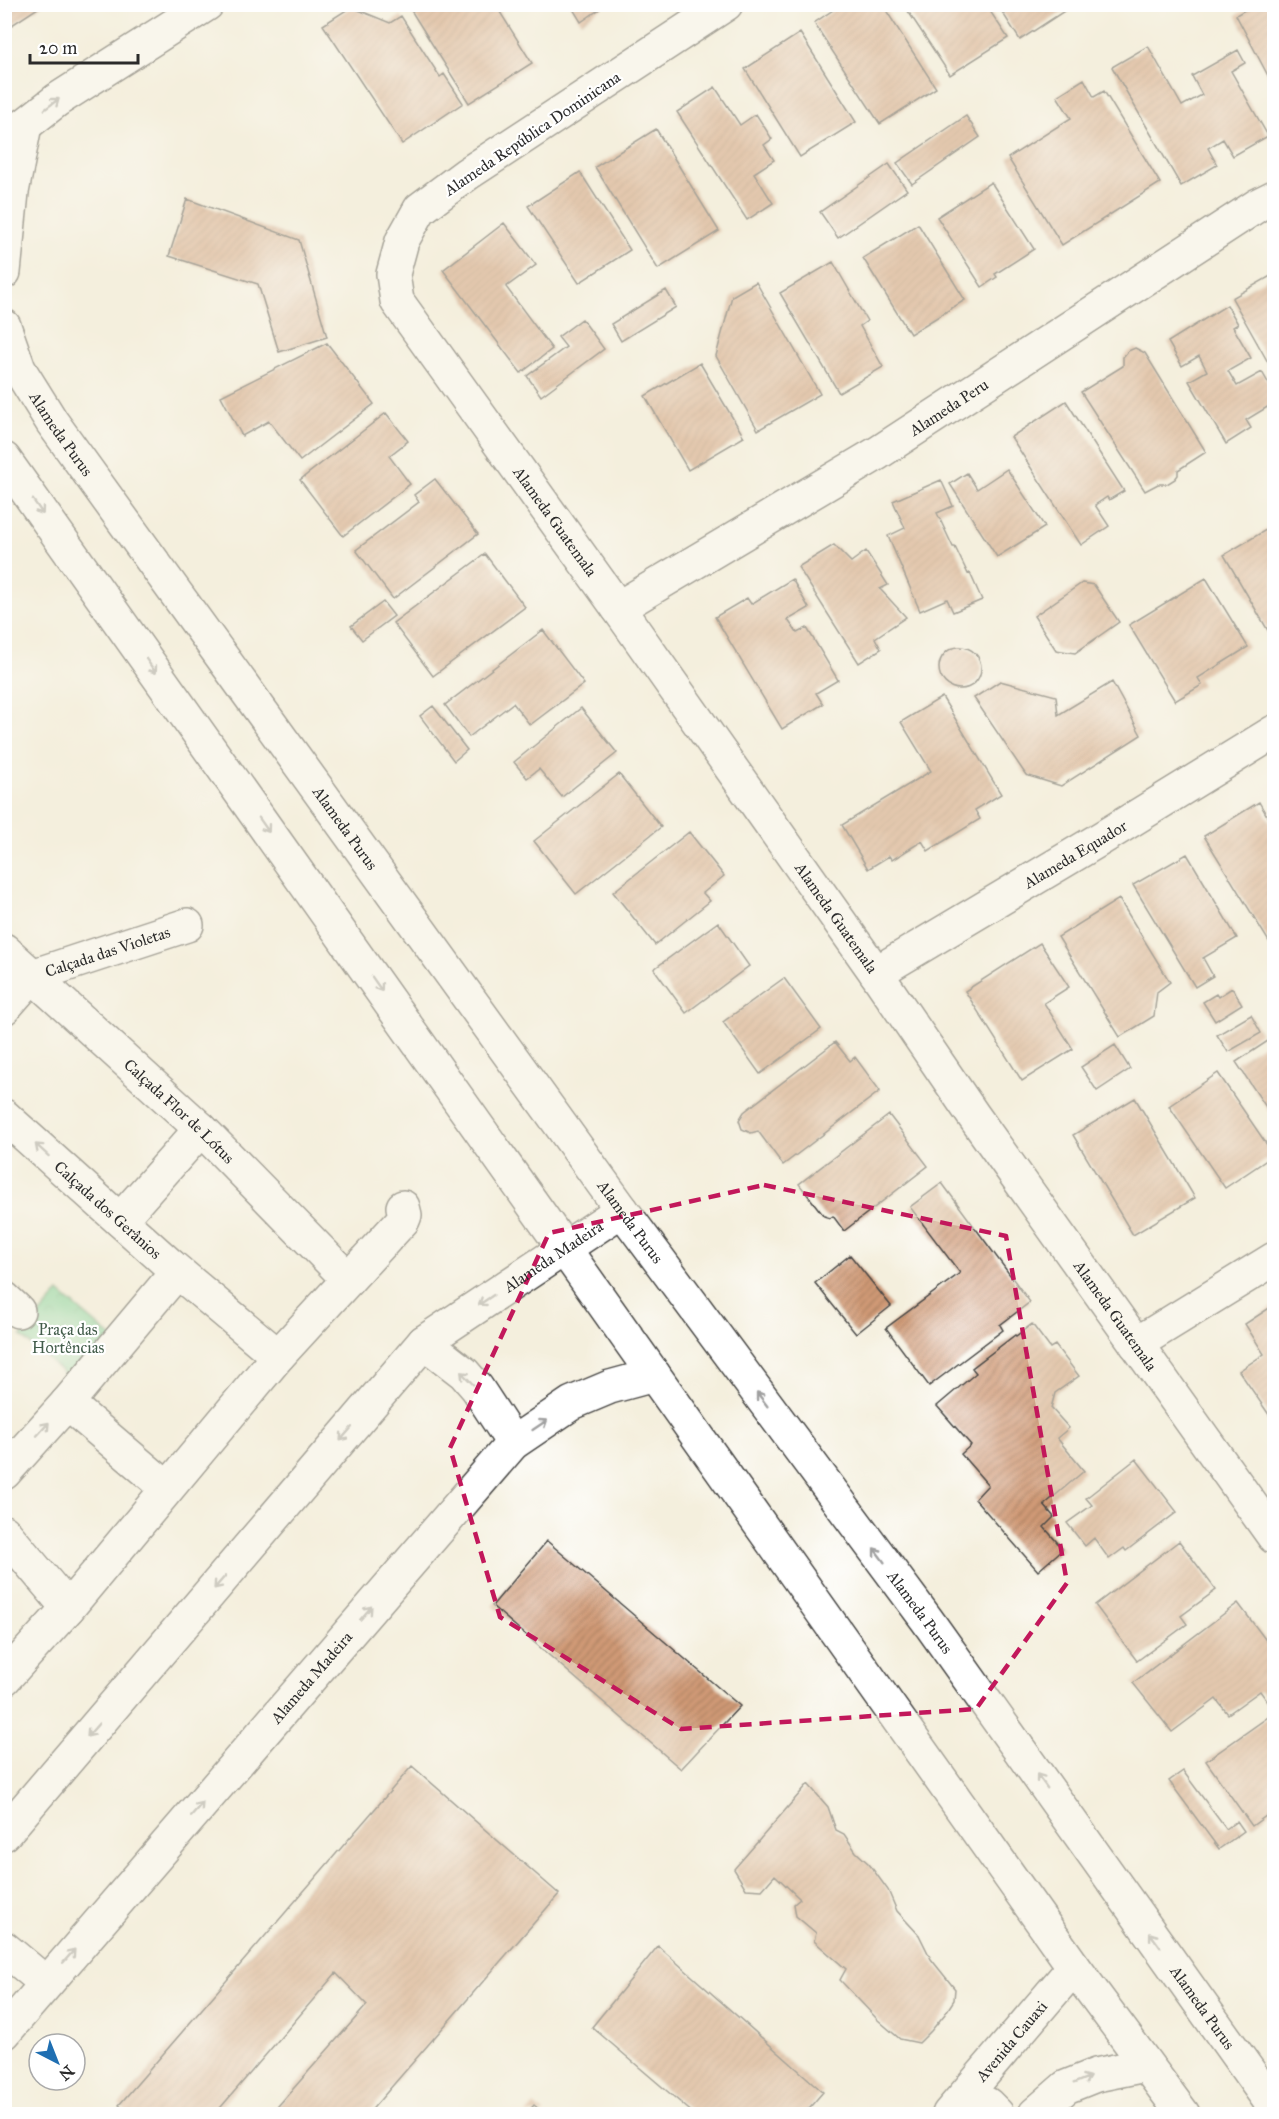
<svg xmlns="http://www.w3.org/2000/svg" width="1279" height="2119" viewBox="0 0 1279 2119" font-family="'IM FELL Great Primer',serif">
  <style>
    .park { fill: url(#park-crowns); stroke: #527e61; stroke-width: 1.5 }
    .building { fill: url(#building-hatch) }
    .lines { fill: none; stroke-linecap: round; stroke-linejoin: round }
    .minor-casing { stroke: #494846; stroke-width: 36 }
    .major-casing { stroke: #494846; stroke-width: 36 }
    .minor { stroke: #fff; stroke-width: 33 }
    .major { stroke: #fff; stroke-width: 33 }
    .oneway { stroke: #a0a0a0 }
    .marked { fill: none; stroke: #c2185b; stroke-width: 4.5; stroke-dasharray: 12 8; stroke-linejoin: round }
    .labels { text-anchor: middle; stroke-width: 4.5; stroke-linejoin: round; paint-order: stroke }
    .street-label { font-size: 16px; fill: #2b2b2b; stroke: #fff }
    .park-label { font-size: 16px; fill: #435d4b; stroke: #fff }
  </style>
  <defs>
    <pattern id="park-crowns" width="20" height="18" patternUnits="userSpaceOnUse" patternTransform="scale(1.5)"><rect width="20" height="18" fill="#7ad297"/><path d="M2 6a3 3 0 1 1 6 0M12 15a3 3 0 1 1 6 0" fill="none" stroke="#6ab482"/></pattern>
    <pattern id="building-hatch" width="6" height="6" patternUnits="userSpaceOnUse" patternTransform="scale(1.5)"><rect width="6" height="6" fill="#d09a76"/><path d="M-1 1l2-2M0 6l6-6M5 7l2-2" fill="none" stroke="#a97e61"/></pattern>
  </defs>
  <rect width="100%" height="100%" fill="#fff"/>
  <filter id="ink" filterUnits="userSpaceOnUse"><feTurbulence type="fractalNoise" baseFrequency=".0167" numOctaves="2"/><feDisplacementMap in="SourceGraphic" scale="12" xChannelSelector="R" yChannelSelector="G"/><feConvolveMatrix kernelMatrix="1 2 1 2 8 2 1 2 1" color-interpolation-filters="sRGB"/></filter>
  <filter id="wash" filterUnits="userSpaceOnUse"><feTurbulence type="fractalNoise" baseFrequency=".008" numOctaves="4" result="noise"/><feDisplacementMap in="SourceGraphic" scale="24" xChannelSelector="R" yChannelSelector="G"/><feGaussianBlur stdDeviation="1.35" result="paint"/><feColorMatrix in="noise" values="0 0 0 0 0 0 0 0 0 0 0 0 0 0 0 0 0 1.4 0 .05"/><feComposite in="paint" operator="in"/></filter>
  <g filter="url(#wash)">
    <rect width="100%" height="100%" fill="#f4efdd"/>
    <!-- park -->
    <path class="park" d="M59 1292 114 1339 74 1382 21 1336Z"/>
    <g id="blocks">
      <!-- building -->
      <path class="building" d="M4 4H44L6 29 4 26Z
        M407 4H495L532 63 469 103Z
        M570 4H607L581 22Z
        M842 4H882L936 88 880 124 814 23Z
        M997 4H1075L1020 40Z
        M1255 4H1274V87L1236 15Z
        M904 5H986L1008 38 950 75Z
        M351 7 390 23 401 16 440 77 444 74 463 103 402 144 323 25Z
        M800 33 856 122 800 157 745 69Z
        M1148 46 1182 106 1202 95 1192 76 1238 50 1245 63 1231 71 1268 136 1233 156 1223 139 1208 148 1217 165 1181 186 1112 67Z
        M1084 79 1094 97 1104 91 1160 183 1062 245 1008 158 1071 118 1057 96Z
        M715 87 740 125 756 114 772 139 764 145 774 160 754 173 773 203 747 220 677 112Z
        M966 116 980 137 912 184 897 163Z
        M656 129 719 231 658 269 595 167Z
        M889 164 907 190 838 238 820 212Z
        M580 172 630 250 579 283 528 206Z
        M991 182 1034 249 995 274 997 277 982 287 937 217Z
        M187 199 299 240 327 337 279 352 258 284 169 256Z
        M504 223 536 265 506 287 552 349 521 373 443 270Z
        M918 224 965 300 910 334 863 258Z
        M833 262 867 321 860 326 883 367 839 393 780 293Z
        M1274 274V373L1232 298Z
        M756 282 820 394 758 430 716 356 732 296Z
        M666 290 676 307 621 341 611 324Z
        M1227 305 1238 324 1233 327 1251 358 1228 371 1237 386 1262 372 1274 393V403L1246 420 1251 428 1226 444 1189 381 1207 371 1199 356 1182 366 1168 342Z
        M582 319 604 349 541 396 527 376 566 347 558 337Z
        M327 343 374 404 300 461 269 421 242 436 221 396Z
        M1135 348 1145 353 1206 452 1178 470V475L1175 479 1167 484H1158L1145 491 1081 392 1123 366V357L1128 351Z
        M700 363 744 437 688 470 645 396Z
        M1066 401 1124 491 1109 500 1107 497 1095 505 1109 526 1081 545 1011 437Z
        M386 413 408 441 389 456 410 484 343 536 300 480Z
        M1007 469 1045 527 997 557 950 484 967 473 977 489Z
        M435 479 478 534 393 599 356 550 419 502 414 495Z
        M941 480 953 506 937 513 953 547H955L968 574 970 573 982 600 953 612 947 599 920 611 888 536 905 528 893 501Z
        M1274 525V641L1224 555Z
        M834 545 851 562 866 551 888 585 880 589 906 617 875 638 881 649 859 663 798 567Z
        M485 554 525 607 433 676 393 623Z
        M1206 578 1248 647 1198 678 1202 685 1175 701 1129 625Z
        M792 579 809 608 788 620 797 633 807 628 838 680 816 693 823 704 782 729 715 617 747 598 751 604Z
        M1082 583 1094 585 1119 622 1075 653 1056 650 1034 616Z
        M383 602 394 616 362 640 351 626Z
        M543 630 584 684 530 725 513 703 469 737 445 705Z
        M939 668a21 21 0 1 1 42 0a21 21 0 1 1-42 0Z
        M1000 681 1056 696 1058 715 1112 682 1141 735 1061 786 1026 775 974 698Z
        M942 697 1001 794 975 810 980 819 928 851 922 841 892 860 889 856 868 869 842 825 931 771 901 722Z
        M433 706 467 750 454 761 420 716Z
        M581 708 617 753 562 797 539 769 527 778 514 762Z
        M619 774 661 827 576 894 534 841Z
        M1259 802 1274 828V943L1271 945 1204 836Z
        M689 832 724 876 703 893 710 901 655 945 613 892Z
        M1187 854 1237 938 1203 958 1213 976 1195 987 1133 885Z
        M1119 899 1170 982 1157 992 1154 1016 1120 1037 1058 937Z
        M718 922 749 966 686 1013 654 969Z
        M1040 943 1069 987 1044 1003 1073 1049 1022 1081 965 991Z
        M784 978 821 1029 760 1074 723 1022Z
        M1232 988 1242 1004 1215 1021 1203 1002 1216 994 1218 997Z
        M1251 1015 1261 1033 1228 1052 1217 1035Z
        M1274 1037V1110L1270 1113 1236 1062Z
        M835 1042 850 1061 855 1057 880 1091 783 1165 758 1131 751 1133 742 1129 739 1120 744 1112Z
        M1115 1045 1130 1069 1097 1091 1081 1067Z
        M1218 1073 1274 1155 1225 1188 1169 1106Z
        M1135 1098 1195 1198 1133 1235 1073 1135Z
        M889 1115 928 1166 844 1231 833 1216 830 1218 824 1216 799 1184Z
        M942 1183 1030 1302 1000 1325 1003 1330 929 1386 886 1328 960 1273 910 1207Z
        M850 1255 891 1306 856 1334 815 1283Z
        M1274 1305V1422L1239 1371 1264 1354 1245 1324Z
        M1032 1324 1050 1348 1055 1345 1079 1376 1055 1393 1051 1408 1069 1428 1057 1438 1084 1471 1044 1505 1054 1517 1044 1527 1063 1549 1038 1571 975 1499 988 1485 961 1454 971 1445 937 1406 976 1373 972 1368 1015 1335 1016 1336Z
        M1136 1459 1177 1512 1126 1551 1124 1548 1109 1559 1094 1538 1085 1546 1067 1523 1092 1505 1086 1498Z
        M547 1541 740 1706 681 1769 492 1606Z
        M1179 1541 1216 1590 1181 1616 1187 1624 1137 1661 1095 1605Z
        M1238 1603 1274 1651V1702L1270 1705 1260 1691 1228 1714 1216 1699 1172 1732 1133 1683Z
        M1274 1713V1810L1252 1826 1206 1761Z
        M412 1766 559 1894 368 2114H271L367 2005 336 1973 215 2114H129L119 2105Z
        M1183 1771 1226 1829 1237 1821 1244 1831 1219 1849 1169 1781Z
        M808 1784 828 1807 836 1830 844 1834 856 1852 869 1864 888 1890 897 1911 919 1935 931 1959 955 1989 954 2000 945 2014 931 2031 919 2043 900 2039 878 2020 840 1980 846 1969 814 1941 816 1933 796 1916 794 1904 800 1899 775 1875 762 1890 746 1889 734 1869Z
        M658 1946 823 2092 804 2114H694L592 2027Z
        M534 2105 545 2114H526Z"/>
    </g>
  </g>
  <g filter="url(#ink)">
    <use href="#blocks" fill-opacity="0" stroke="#494846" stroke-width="1.5"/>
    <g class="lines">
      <!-- minor casing -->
      <g class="minor-casing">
        <g id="minor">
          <path id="s1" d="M726 4 467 174 420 209 402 241 393 274 397 301 618 608 876 973 973 1115 1274 1537"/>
          <path id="s2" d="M618 608 878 453 1258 205 1274 197"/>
          <path id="s3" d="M4 950 201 1129 348 1279"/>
          <path id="s4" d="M876 973 1102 838 1274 732"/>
          <path id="s5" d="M4 1008 32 976 187 925"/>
          <path id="s6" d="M4 1116 171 1266 173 1273 171 1279 67 1403 4 1473"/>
          <path d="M120 1220 201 1129"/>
          <path d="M171 1266 278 1356"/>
          <path d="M4 1298 18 1311"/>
          <path d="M424 1342 464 1373 477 1388 513 1443"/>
          <path d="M1136 1344 1274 1259"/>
          <path d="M67 1403 167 1488"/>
          <path d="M4 1532 68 1608"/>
          <path d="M4 1679 68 1608 278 1356 403 1220 405 1215 403 1207"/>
          <path id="s7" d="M4 1834 424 1342 622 1210"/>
          <path d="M4 1948 46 1983"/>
          <path id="s8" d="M4 2033 513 1443 572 1403 610 1387 654 1375"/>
          <path d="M964 2097 987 2104 997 2114"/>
          <path id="s9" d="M949 2114 1074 1967"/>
          <path d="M1035 2114 1066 2087 1096 2075 1145 2065"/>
        </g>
      </g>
      <!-- major casing -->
      <g class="major-casing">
        <g id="major">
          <path d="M4 138 25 125 57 100 207 4"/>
          <path d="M4 272 12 192 25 125"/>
          <path id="s10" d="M4 326 19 369 52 422 622 1210 927 1620 1274 2107"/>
          <path d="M4 459 1074 1967 1183 2114"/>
        </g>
      </g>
      <!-- minor -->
      <use href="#minor" class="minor"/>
      <!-- major -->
      <use href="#major" class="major"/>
    </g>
    <!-- one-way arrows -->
    <defs><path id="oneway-shaft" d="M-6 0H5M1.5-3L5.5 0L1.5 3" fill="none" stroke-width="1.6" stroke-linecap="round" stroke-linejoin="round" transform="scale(1.5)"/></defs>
    <g class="oneway">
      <use href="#oneway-shaft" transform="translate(52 104) rotate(-37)"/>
      <use href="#oneway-shaft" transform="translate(38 507) rotate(55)"/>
      <use href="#oneway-shaft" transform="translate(151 666) rotate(55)"/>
      <use href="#oneway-shaft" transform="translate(264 825) rotate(55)"/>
      <use href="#oneway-shaft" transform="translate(377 984) rotate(55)"/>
      <use href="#oneway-shaft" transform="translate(42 1150) rotate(-138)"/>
      <use href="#oneway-shaft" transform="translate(486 1300) rotate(146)"/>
      <use href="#oneway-shaft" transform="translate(467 1378) rotate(-134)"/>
      <use href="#oneway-shaft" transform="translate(762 1399) rotate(-127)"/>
      <use href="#oneway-shaft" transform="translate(540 1425) rotate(-34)"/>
      <use href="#oneway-shaft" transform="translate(43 1429) rotate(-48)"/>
      <use href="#oneway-shaft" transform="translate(346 1434) rotate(131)"/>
      <use href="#oneway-shaft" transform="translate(879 1555) rotate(-127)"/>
      <use href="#oneway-shaft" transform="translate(220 1582) rotate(131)"/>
      <use href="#oneway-shaft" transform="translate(366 1613) rotate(-49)"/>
      <use href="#oneway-shaft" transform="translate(93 1730) rotate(131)"/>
      <use href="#oneway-shaft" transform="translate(1042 1781) rotate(-126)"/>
      <use href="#oneway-shaft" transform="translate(197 1809) rotate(-49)"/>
      <use href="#oneway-shaft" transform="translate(1155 1940) rotate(-126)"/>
      <use href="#oneway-shaft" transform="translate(69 1956) rotate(-49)"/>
      <use href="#oneway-shaft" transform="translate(1082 2080) rotate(-22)"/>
    </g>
  </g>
  <!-- marked area -->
  <path d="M0 0H1279V2119H0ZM764 1185 1006 1236 1067 1583 976 1709 681 1729 500 1617 450 1448 549 1233Z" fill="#f4efdd" fill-opacity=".55" fill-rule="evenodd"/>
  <path class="marked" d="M764 1185 1006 1236 1067 1583 976 1709 681 1729 500 1617 450 1448 549 1233Z"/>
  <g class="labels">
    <!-- street labels -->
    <g class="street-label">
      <text transform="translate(532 133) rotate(-34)" y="6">Alameda República Dominicana</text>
      <text dy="6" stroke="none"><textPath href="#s2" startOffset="387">Alameda Peru</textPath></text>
      <text dy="6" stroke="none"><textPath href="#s10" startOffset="123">Alameda Purus</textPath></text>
      <text dy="6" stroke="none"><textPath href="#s1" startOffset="738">Alameda Guatemala</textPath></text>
      <text dy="6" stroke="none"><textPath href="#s10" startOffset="609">Alameda Purus</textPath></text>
      <text dy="6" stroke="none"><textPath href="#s4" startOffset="232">Alameda Equador</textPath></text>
      <text dy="6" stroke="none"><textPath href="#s1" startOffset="1224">Alameda Guatemala</textPath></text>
      <text dy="6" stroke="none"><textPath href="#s5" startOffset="122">Calçada das Violetas</textPath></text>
      <text dy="6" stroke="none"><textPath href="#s3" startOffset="238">Calçada Flor de Lótus</textPath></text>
      <text dy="6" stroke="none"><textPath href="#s6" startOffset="140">Calçada dos Gerânios</textPath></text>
      <text dy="6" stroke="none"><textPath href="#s10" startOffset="1095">Alameda Purus</textPath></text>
      <text dy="6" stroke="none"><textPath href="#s7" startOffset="802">Alameda Madeira</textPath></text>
      <text dy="6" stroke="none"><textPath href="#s1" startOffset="1710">Alameda Guatemala</textPath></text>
      <text dy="6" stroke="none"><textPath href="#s10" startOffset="1581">Alameda Purus</textPath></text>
      <text dy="6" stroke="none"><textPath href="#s8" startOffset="470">Alameda Madeira</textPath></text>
      <text dy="6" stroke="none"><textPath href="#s10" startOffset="2067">Alameda Purus</textPath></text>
      <text dy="6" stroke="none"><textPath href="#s9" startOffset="96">Avenida Cauaxi</textPath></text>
    </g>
    <!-- park labels -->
    <g class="park-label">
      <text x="68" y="1335">Praça das<tspan x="68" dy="18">Hortências</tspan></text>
    </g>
  </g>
  <!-- margin -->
  <rect width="1279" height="2119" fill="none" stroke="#fff" stroke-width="24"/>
  <!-- north arrow -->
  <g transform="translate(57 2062) rotate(138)"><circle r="28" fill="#ffffff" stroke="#aaaaaa" stroke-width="1.5"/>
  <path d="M0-4.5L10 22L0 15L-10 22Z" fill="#1f6fb2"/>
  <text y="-9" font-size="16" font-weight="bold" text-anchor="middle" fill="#2b2b2b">N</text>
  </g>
  <!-- scale -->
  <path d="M30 54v9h108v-9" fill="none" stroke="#2b2b2b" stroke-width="3"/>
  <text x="39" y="54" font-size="18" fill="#2b2b2b" stroke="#ffffff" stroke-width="4.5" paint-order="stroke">20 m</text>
</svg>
